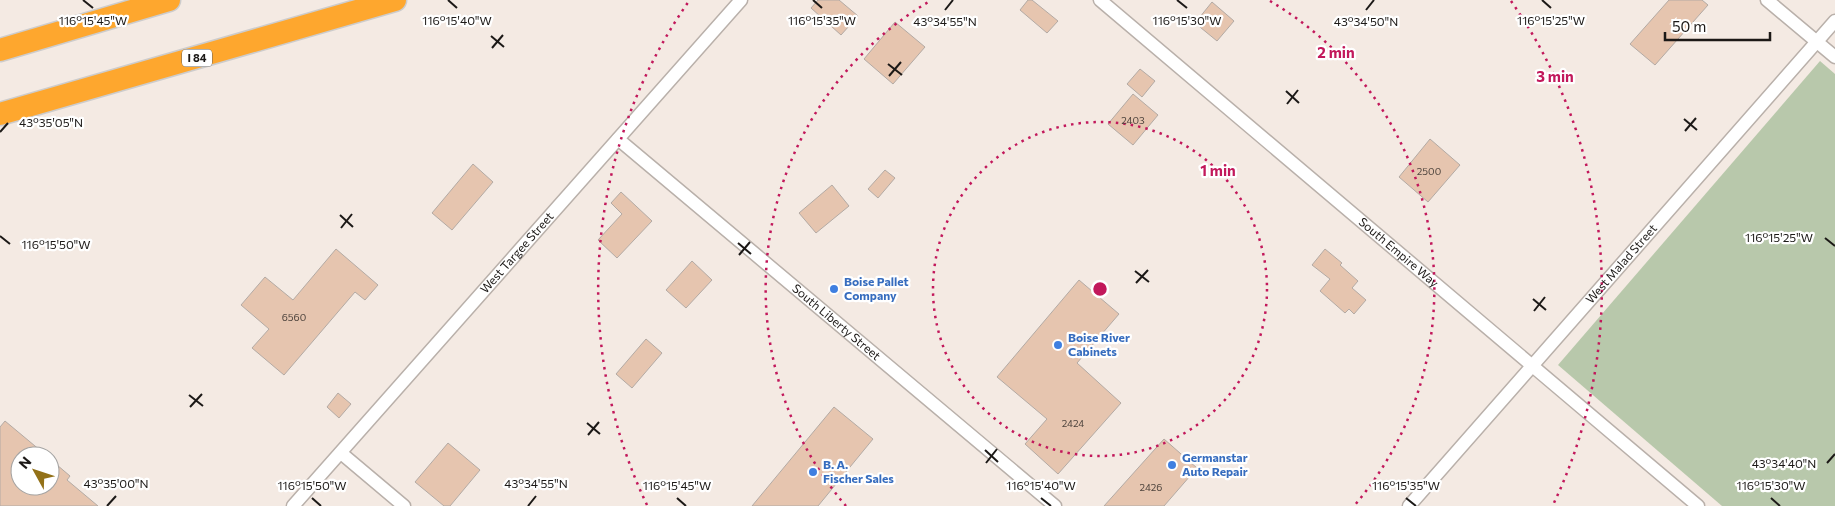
<svg xmlns="http://www.w3.org/2000/svg" width="1835" height="506" viewBox="0 0 1835 506" font-family="Commissioner,sans-serif">
  <style>
    .green { fill: #b8c8ab }
    .building { fill: #e6c5af; stroke: #b3aaa4 }
    .lines { fill: none; stroke-linecap: round; stroke-linejoin: round }
    .minor-casing { stroke: #b9b0aa; stroke-width: 15 }
    .motorway-casing { stroke: #cdcccc; stroke-width: 25 }
    .minor { stroke: #fff; stroke-width: 12 }
    .motorway { stroke: #fea72e; stroke-width: 22 }
    .ticks { fill: none; stroke: #1c1917; stroke-width: 2 }
    .ring { fill: none; stroke: #c2185b; stroke-width: 2.5; stroke-dasharray: 2.5 5 }
    .shop-dot { fill: #3f7fe0; stroke: #fff; stroke-width: 2 }
    .labels { text-anchor: middle; stroke-width: 4.5; stroke-linejoin: round; paint-order: stroke }
    .number-label { font-size: 10px; fill: #4e443d }
    .shield { fill: #fff; stroke: #605e5d; stroke-width: 1 }
    .shield-label { font-size: 11px; font-weight: bold; fill: #1c1917 }
    .street-label { font-size: 12px; fill: #1c1917; stroke: #fff }
    .shop-label { font-size: 12px; font-weight: bold; fill: #366cbe; stroke: #fff; text-anchor: start }
    .ticks-label { font-size: 12px; text-anchor: middle; fill: #1c1917; stroke: #fff; stroke-width: 4.5; stroke-linejoin: round; paint-order: stroke }
    .centre { fill: #c2185b; stroke: #fff; stroke-width: 2.5 }
    .ring-label { font-size: 15px; text-anchor: middle; font-weight: bold; fill: #c2185b; stroke: #fff; stroke-width: 4.5; stroke-linejoin: round; paint-order: stroke }
  </style>
  <rect width="100%" height="100%" fill="#f4eae3"/>
  <!-- green -->
  <path class="green" d="M1820 61 1835 74V506H1722L1558 365Z"/>
  <!-- building -->
  <path class="building" d="M818 0H839L858 16 841 35 811 8Z
    M1028 0H1032L1058 21 1047 33 1020 10Z
    M1669 0H1702L1708 5 1655 65 1630 44Z
    M1212 2 1234 21 1217 41 1195 23Z
    M895 22 925 47 893 84 864 59Z
    M1140 69 1155 81 1142 97 1127 84Z
    M1133 94 1158 115 1133 145 1108 124Z
    M1430 139 1460 165 1428 202 1399 177Z
    M473 164 493 182 452 230 432 213Z
    M885 170 895 178 878 198 868 189Z
    M832 185 849 206 816 233 799 213Z
    M621 192 652 221 617 258 598 240 622 214 611 203Z
    M336 249 378 285 365 300 355 292 284 375 252 348 269 329 241 305 265 277 293 300Z
    M1325 249 1342 263 1340 265 1358 281 1352 288 1366 300 1354 314 1349 309 1345 313 1320 291 1330 279 1312 265Z
    M692 261 712 280 686 308 666 290Z
    M1079 280 1119 314 1077 363 1121 403 1058 474 1025 444 1047 419 997 377Z
    M646 339 662 353 632 388 616 374Z
    M338 393 351 404 339 418 327 407Z
    M834 407 873 439 818 506H752Z
    M5 421 47 456H20V486H50V459L70 476 67 480 98 506H0V427Z
    M1164 439 1197 468 1164 506H1104Z
    M448 443 480 470 450 506H444L415 482Z"/>
  <g class="lines">
    <!-- minor casing -->
    <g class="minor-casing">
      <g id="minor">
        <path id="s1" d="M1100 0 1698 506"/>
        <path d="M1767 0 1835 57"/>
        <path id="s2" d="M618 139 1055 506"/>
        <path d="M341 453 404 506"/>
        <path id="s3" d="M293 506 741 0"/>
        <path id="s4" d="M1409 506 1835 21"/>
      </g>
    </g>
    <!-- motorway casing -->
    <g class="motorway-casing">
      <path id="motorway" d="M0 50 169 0
        M0 114 395 0"/>
    </g>
    <!-- minor -->
    <use href="#minor" class="minor"/>
    <!-- motorway -->
    <use href="#motorway" class="motorway"/>
  </g>
  <!-- ticks -->
  <path class="ticks" d="M83 0 93 8M448 0 457 8M813 0 822 8M1177 0 1187 8M1542 0 1551 8M945 10 953 0M1366 10 1374 0M491 36 504 47M492 48 503 35M888 64 902 75M889 76 901 62M1286 91 1299 103M1287 104 1298 90M1684 119 1697 130M1685 131 1696 118M0 132 8 123M340 215 353 227M341 228 352 214M0 236 10 244M1825 238 1835 246M738 243 751 254M739 255 750 242M1135 271 1149 282M1136 283 1148 270M1533 299 1546 310M1534 311 1545 297M189 395 203 406M190 407 202 394M587 423 600 434M588 435 599 422M985 450 998 462M986 463 997 449M1827 463 1835 454M312 498 321 506M677 498 686 506M1041 498 1051 506M1406 498 1416 506M1771 498 1780 506M107 506 116 496M528 506 536 496"/>
  <!-- distance rings -->
  <g class="ring">
    <circle cx="1100" cy="289" r="167"/>
    <path d="M846 506A334 334 0 0 1 930 1M1270 1A334 334 0 0 1 1354 506"/>
    <path d="M647 505A502 502 0 0 1 689 1M1511 1A502 502 0 0 1 1553 505"/>
  </g>
  <!-- markers -->
  <g class="shop-dot">
    <circle cx="834" cy="289" r="5"/>
    <circle cx="1058" cy="345" r="5"/>
    <circle cx="1172" cy="465" r="5"/>
    <circle cx="813" cy="472" r="5"/>
  </g>
  <g class="labels">
    <!-- number labels -->
    <g class="number-label">
      <text x="1133" y="124">2403</text>
      <text x="1429" y="175">2500</text>
      <text x="294" y="321">6560</text>
      <text x="1073" y="427">2424</text>
      <text x="1151" y="491">2426</text>
    </g>
    <!-- shield labels -->
    <rect class="shield" x="182" y="49.5" width="30" height="17" rx="4"/>
    <g class="shield-label">
      <text x="197" y="62">I 84</text>
    </g>
    <!-- street labels -->
    <g class="street-label">
      <text dy="4" stroke="none"><textPath href="#s3" startOffset="338">West Targee Street</textPath></text>
      <text dy="4" stroke="none"><textPath href="#s1" startOffset="391">South Empire Way</textPath></text>
      <text dy="4" stroke="none"><textPath href="#s4" startOffset="322">West Malad Street</textPath></text>
      <text dy="4" stroke="none"><textPath href="#s2" startOffset="285">South Liberty Street</textPath></text>
    </g>
    <!-- shop labels -->
    <g class="shop-label">
      <text x="844" y="286">Boise Pallet<tspan x="844" dy="14">Company</tspan></text>
      <text x="1068" y="342">Boise River<tspan x="1068" dy="14">Cabinets</tspan></text>
      <text x="1182" y="462">Germanstar<tspan x="1182" dy="14">Auto Repair</tspan></text>
      <text x="823" y="469">B. A.<tspan x="823" dy="14">Fischer Sales</tspan></text>
    </g>
  </g>
  <g class="ticks-label">
    <text x="93" y="25">116°15'45"W</text>
    <text x="457" y="25">116°15'40"W</text>
    <text x="822" y="25">116°15'35"W</text>
    <text x="1187" y="25">116°15'30"W</text>
    <text x="1551" y="25">116°15'25"W</text>
    <text x="945" y="26">43°34'55"N</text>
    <text x="1366" y="26">43°34'50"N</text>
    <text x="51" y="127">43°35'05"N</text>
    <text x="1779" y="242">116°15'25"W</text>
    <text x="56" y="249">116°15'50"W</text>
    <text x="1784" y="468">43°34'40"N</text>
    <text x="116" y="488">43°35'00"N</text>
    <text x="536" y="488">43°34'55"N</text>
    <text x="312" y="490">116°15'50"W</text>
    <text x="677" y="490">116°15'45"W</text>
    <text x="1041" y="490">116°15'40"W</text>
    <text x="1406" y="490">116°15'35"W</text>
    <text x="1771" y="490">116°15'30"W</text>
  </g>
  <circle cx="1100" cy="289" r="8" class="centre"/>
  <g class="ring-label">
    <text x="1336" y="58">2 min</text>
    <text x="1555" y="82">3 min</text>
    <text x="1218" y="176">1 min</text>
  </g>
  <!-- north arrow -->
  <g transform="translate(35 471) rotate(310)"><circle r="24" fill="#ffffff" stroke="#a4a3a2"/>
  <path d="M0-4L9 19L0 12L-9 19Z" fill="#937118"/>
  <text y="-8" font-size="14" font-weight="bold" text-anchor="middle" fill="#1c1917">N</text>
  </g>
  <!-- scale -->
  <path d="M1665 32v8h105v-8" fill="none" stroke="#1c1917" stroke-width="2.5"/>
  <text x="1672" y="32" font-size="15" fill="#1c1917" stroke="#ffffff" stroke-width="4" paint-order="stroke">50 m</text>
</svg>
